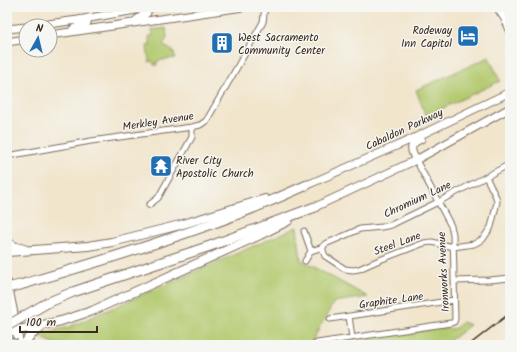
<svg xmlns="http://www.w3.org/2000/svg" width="517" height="352" viewBox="0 0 517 352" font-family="Kalam,sans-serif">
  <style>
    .green { fill: #b2c96d; stroke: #767a46 }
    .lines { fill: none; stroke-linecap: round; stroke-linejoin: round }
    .street-casing { stroke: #7b6b5b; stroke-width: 7 }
    .secondary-casing { stroke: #7b6b5b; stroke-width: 9 }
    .primary-casing { stroke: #7b6b5b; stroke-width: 10 }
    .highway-casing { stroke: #7b6b5b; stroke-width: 11 }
    .street { stroke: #fff; stroke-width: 5 }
    .secondary { stroke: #fff; stroke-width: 7 }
    .primary { stroke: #fff; stroke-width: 8 }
    .highway { stroke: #fff; stroke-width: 9 }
    .rail { stroke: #3b2a1e; stroke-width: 1.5 }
    .highway-bridge-casing { stroke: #7b6b5b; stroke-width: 11; stroke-linecap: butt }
    .highway-bridge { stroke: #fff; stroke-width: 9 }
    .labels { text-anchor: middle; stroke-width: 3; stroke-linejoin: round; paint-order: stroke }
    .poi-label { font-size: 11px; fill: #3b2a1e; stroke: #f6f6f2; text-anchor: start }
    .street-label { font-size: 11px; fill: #3b2a1e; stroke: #f6f6f2 }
  </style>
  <rect width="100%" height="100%" fill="#f6f6f2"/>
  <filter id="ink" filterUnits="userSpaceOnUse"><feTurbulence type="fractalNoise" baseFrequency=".025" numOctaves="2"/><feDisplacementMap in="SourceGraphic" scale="8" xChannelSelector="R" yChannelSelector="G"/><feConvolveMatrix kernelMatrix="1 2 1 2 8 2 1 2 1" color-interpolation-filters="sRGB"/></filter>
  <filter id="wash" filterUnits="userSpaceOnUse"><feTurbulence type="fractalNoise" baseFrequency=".012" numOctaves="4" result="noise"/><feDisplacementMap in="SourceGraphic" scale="16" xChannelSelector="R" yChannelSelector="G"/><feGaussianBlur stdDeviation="0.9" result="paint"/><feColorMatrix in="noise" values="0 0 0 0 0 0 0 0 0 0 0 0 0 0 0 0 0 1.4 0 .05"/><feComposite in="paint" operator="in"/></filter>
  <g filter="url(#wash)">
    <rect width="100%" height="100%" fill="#f1e5cc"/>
    <!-- green -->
    <path class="green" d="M166 28 167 38 163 45 174 52 175 58 157 61V65H154L153 61 149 62 147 46H150L149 36H153L152 30Z
      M489 57 500 81 426 116 416 90Z
      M297 227 301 260 368 297 334 302 314 338 309 345H58L35 335 69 327Z
      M462 322 470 325 444 345H326L441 328C451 329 455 331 462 322Z"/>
  </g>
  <g filter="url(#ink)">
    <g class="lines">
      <!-- street casing -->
      <g class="street-casing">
        <path id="street" d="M7 156 91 141 192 127 200 125 206 121 208 118 263 22 265 7
          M486 177 496 197 497 202 491 227 483 239 474 244 453 247 432 242 424 243 377 261 359 269 353 270 345 269 325 256 323 251V247L325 244 330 242 360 229 382 227 391 225 438 202 510 164
          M149 205 158 198 192 137V127
          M304 231 311 251
          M305 261 311 251 323 247
          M454 281 489 280 510 278
          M349 316 352 338
          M330 319 435 303 454 300
          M314 345 317 343 451 323 454 322 455 319 453 234 451 226 416 160"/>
      </g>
      <!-- secondary casing -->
      <g class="secondary-casing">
        <path id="secondary" d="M497 7 505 19 510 30
          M134 22 139 18 147 13V8
          M33 26 78 20 153 7
          M7 29 26 27
          M73 29 87 23 88 18
          M50 35 243 7
          M7 42 26 39
          M416 160C410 150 409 144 421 139
          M307 185 410 140 510 92
          M315 207 416 160 510 108"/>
      </g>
      <!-- primary casing -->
      <g class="primary-casing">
        <path id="primary" d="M7 242 16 247 24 249
          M7 252 88 246 112 242 180 225 265 199
          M7 282 17 331 19 345
          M7 332 29 328 61 321 92 311 260 235 288 221
          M25 345C27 337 32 333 40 329"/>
      </g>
      <!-- highway casing -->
      <g class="highway-casing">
        <path id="highway" d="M168 260 210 246 315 207
          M20 285C82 267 144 248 206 226 240 214 274 200 307 185"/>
      </g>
      <!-- street -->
      <use href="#street" class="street"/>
      <!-- secondary -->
      <use href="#secondary" class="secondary"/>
      <!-- primary -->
      <use href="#primary" class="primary"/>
      <!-- highway -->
      <use href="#highway" class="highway"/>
      <!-- rail -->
      <path class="rail" d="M469 345 510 313"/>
      <!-- highway-bridge casing -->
      <g class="highway-bridge-casing">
        <path id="highway-bridge" d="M7 288 20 285
          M7 326 47 303 73 292 168 260
          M7 343 17 345"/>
      </g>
      <!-- highway-bridge -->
      <use href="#highway-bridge" class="highway-bridge"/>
    </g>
  </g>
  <!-- icons -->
  <defs>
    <g id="hotel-square" transform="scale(1.15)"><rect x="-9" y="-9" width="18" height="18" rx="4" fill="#1f6fb2" stroke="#f6f6f2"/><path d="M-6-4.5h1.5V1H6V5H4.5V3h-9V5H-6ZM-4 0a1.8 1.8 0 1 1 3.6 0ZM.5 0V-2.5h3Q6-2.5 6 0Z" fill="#fff"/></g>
    <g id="building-square" transform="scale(1.15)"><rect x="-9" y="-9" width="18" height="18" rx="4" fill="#1f6fb2" stroke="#f6f6f2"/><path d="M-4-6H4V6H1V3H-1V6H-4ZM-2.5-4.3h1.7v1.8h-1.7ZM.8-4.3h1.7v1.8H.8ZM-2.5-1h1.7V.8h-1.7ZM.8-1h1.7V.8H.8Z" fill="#fff"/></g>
    <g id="temple-square" transform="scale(1.15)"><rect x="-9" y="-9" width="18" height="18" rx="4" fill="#1f6fb2" stroke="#f6f6f2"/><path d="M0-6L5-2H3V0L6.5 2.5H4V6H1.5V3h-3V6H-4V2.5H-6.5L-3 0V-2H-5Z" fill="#fff"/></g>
  </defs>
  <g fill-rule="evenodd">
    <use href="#hotel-square" x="468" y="36"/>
    <use href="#building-square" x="222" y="43"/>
    <use href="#temple-square" x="161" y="166"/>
  </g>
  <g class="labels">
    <!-- poi labels -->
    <g class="poi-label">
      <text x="452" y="34" text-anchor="end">Rodeway<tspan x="452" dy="13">Inn Capitol</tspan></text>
      <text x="238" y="41">West Sacramento<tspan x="238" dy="13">Community Center</tspan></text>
      <text x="176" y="164">River City<tspan x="176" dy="13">Apostolic Church</tspan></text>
    </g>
    <!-- street labels -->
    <g class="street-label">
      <text transform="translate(158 121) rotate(-9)" y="4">Merkley Avenue</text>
      <text transform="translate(404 129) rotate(-25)" y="4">Cabaldon Parkway</text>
      <text transform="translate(417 199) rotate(-25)" y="4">Chromium Lane</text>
      <text transform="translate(397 243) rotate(-20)" y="4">Steel Lane</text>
      <text transform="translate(443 272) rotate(-93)" y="4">Ironworks Avenue</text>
      <text transform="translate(391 300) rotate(-8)" y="4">Graphite Lane</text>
    </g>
  </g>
  <!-- margin -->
  <rect width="517" height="352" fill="none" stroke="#f6f6f2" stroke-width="24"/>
  <!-- north arrow -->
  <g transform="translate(38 38) rotate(8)"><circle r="19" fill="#f6f6f2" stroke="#aba49d"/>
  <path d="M0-3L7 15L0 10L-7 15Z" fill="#1f6fb2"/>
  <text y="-6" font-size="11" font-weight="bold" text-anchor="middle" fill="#3b2a1e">N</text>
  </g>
  <!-- scale -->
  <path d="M20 326v6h77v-6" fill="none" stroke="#3b2a1e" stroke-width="2"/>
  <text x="26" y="326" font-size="12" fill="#3b2a1e" stroke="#f6f6f2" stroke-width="3" paint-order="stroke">100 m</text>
</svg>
